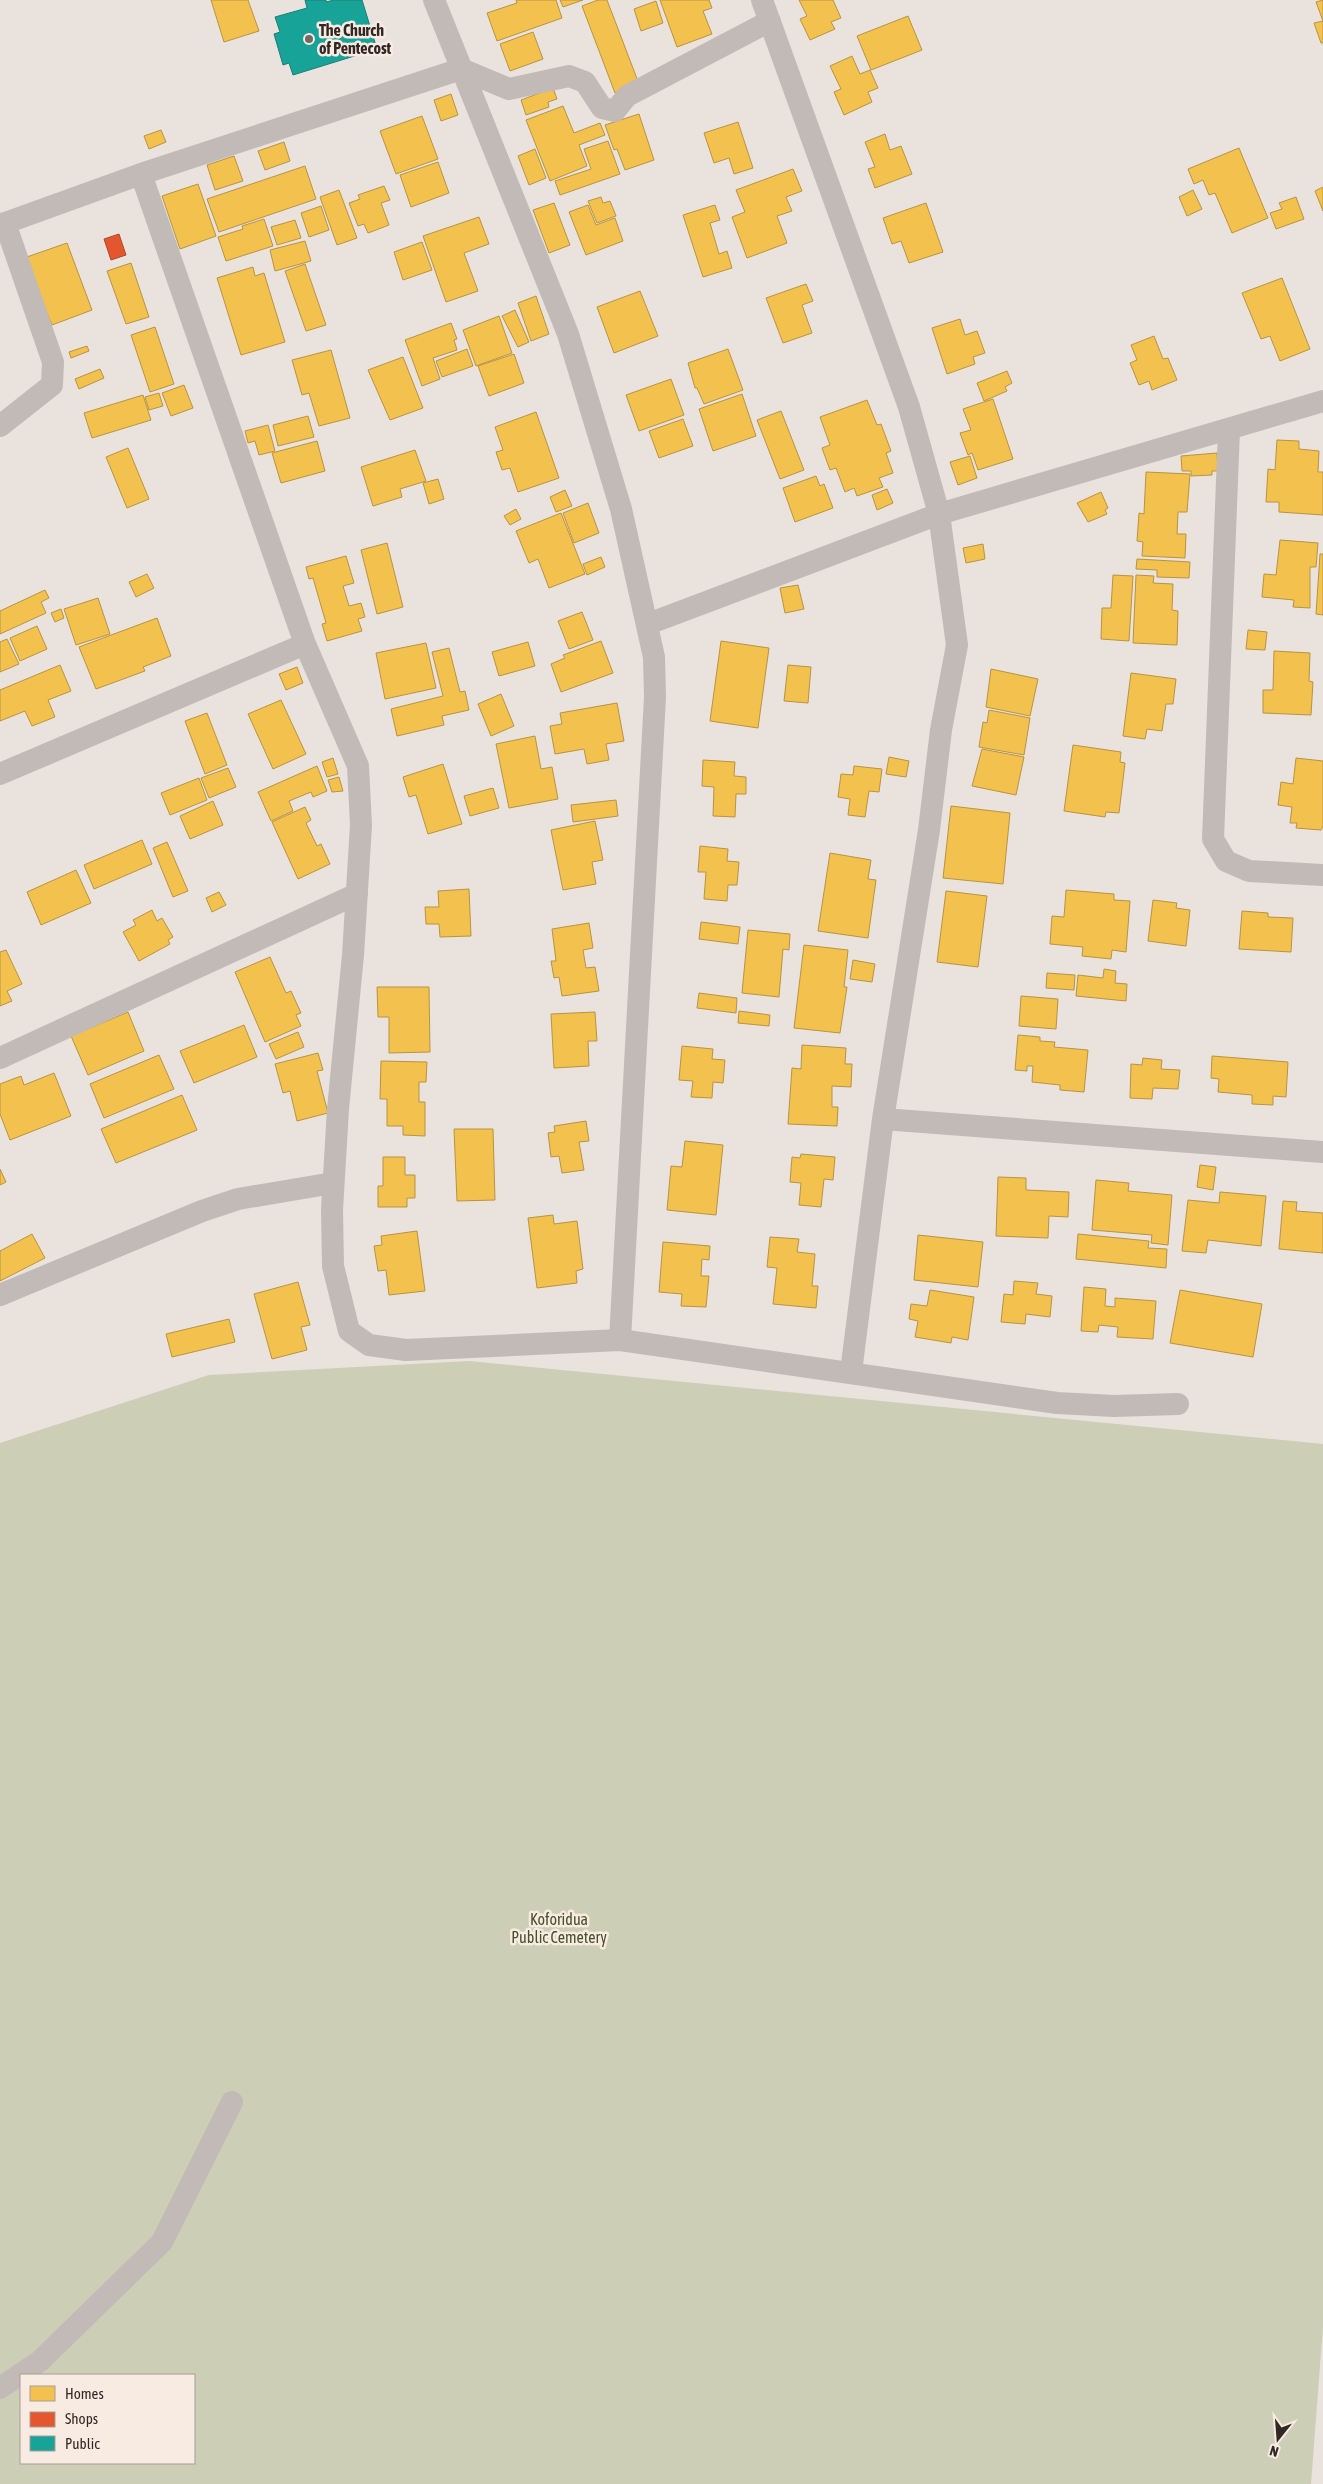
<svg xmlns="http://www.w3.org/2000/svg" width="1323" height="2484" viewBox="0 0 1323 2484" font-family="'Asap Condensed',sans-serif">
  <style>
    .green { fill: #cdceb6; fill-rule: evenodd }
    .homes { fill: #f2c14e; stroke: #b89342 }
    .shops { fill: #e4572e; stroke: #af492b }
    .public { fill: #17a398; stroke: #1f7e76 }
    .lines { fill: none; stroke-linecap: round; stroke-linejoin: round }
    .minor { stroke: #c2bab6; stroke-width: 22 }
    .poi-dot { fill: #726865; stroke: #f8ebe2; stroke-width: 2 }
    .labels { text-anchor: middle; stroke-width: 5; stroke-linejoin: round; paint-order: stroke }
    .poi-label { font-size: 16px; font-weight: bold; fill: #322725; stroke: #f8ebe2; text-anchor: start }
    .park-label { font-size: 16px; fill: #465029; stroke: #f8ebe2 }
  </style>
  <rect width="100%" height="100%" fill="#eae2dc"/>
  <!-- green -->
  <path class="green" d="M469 1361 1323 1444V2326L1311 2484H0V1443L209 1375ZM21 2375H194V2463H21Z"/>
  <!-- homes -->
  <path class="homes" d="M211 0H248L259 31 224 42Z
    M516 0H556L562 18 497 41 487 13 517 3Z
    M560 0H583L563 7Z
    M598 0H607L639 84 615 93 582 6Z
    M660 0H709L712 8 703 11 712 34 677 47Z
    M799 0H833L841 18 831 22 835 29 810 40 800 19 807 16Z
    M1323 0V43H1321L1314 23 1323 21 1316 2Z
    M656 1 663 23 641 31 634 9Z
    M908 16 922 50 871 70 857 36Z
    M533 32 543 59 510 71 500 44Z
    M852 56 860 74 870 70 878 88 868 92 872 102 844 115 834 92 841 89 830 66Z
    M553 88 557 99 548 102 549 107 526 115 521 100Z
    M451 94 458 115 441 121 434 100Z
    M563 106 574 133 600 123 605 135 579 145 587 166 550 181 526 120Z
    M639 114 654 160 625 170 617 149 614 150 605 125Z
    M422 116 438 159 396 174 380 131Z
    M738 122 753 168 734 174 729 158 714 163 704 133Z
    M161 130 166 142 149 149 144 136Z
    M885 134 890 150 901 146 912 174 875 188 868 169 875 167 865 142Z
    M608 141 620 174 560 195 555 181 591 169 584 149Z
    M284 142 290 161 265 170 258 151Z
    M1239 148 1268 218 1232 233 1215 193 1209 195 1203 180 1194 184 1188 169Z
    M535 149 546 178 529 185 518 156Z
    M234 156 243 181 215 190 207 165Z
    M438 162 449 193 411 207 400 175Z
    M305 166 316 199 219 232 207 199Z
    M793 169 802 191 786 197 792 211 777 216 787 243 747 258 732 217 745 212 736 190Z
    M198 184 216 236 180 249 162 196Z
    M384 186 390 200 381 203 389 225 368 233 364 224 358 226 349 203 360 199 358 195Z
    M1323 187V211L1315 191Z
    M339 190 357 238 337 245 320 197Z
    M1193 190 1202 209 1187 216 1179 197Z
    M601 197 603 203 610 201 616 216 597 223 588 201Z
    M1296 197 1304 219 1276 229 1270 213 1282 209 1279 203Z
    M554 203 570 245 549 253 533 210Z
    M926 203 943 252 909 263 901 241 892 244 883 218Z
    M588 205 596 225 615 218 623 241 586 255 569 212Z
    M715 205 720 220 710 223 719 254 727 251 732 268 703 277 683 215Z
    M321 206 329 230 309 237 301 213Z
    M479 217 489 244 464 253 478 291 446 302 423 236Z
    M264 219 273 246 226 261 218 237 243 229 242 226Z
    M295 220 301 238 277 245 271 227Z
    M305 241 311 261 275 271 270 250Z
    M422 242 432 270 403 280 394 252Z
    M67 243 92 310 52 325 24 258Z
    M131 263 149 317 126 324 107 271Z
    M305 264 326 325 306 331 285 271Z
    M253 267 255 276 264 273 285 342 241 355 217 278Z
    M1282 278 1310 349 1280 361 1270 336 1261 339 1242 293Z
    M806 284 813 301 802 305 812 333 783 343 766 298Z
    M640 291 658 336 614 353 597 307Z
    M536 296 549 334 531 341 518 303Z
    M515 310 529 342 518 347 502 316Z
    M499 316 512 353 476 366 463 330Z
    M960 319 965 335 977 331 985 353 973 357 975 364 947 374 932 328Z
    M451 323 457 339 454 340 457 350 433 358 440 379 422 386 405 340Z
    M155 327 174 384 150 392 131 335Z
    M1154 336 1163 359 1168 358 1177 380 1152 390 1149 381 1139 385 1130 363 1137 360 1131 345Z
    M87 346 89 351 71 358 69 352Z
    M467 349 473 366 442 377 436 361Z
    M728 349 743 390 704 404 697 388H695L688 363Z
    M331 350 350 418 319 426 309 393 302 395 292 360Z
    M514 354 524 383 489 396 478 366Z
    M403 357 423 408 390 420 368 370Z
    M100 369 104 378 79 389 75 379Z
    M1007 371 1012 383 1005 387 1007 391 984 401 977 383Z
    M671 379 684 415 639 431 626 395Z
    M184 385 193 408 171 416 162 393Z
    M159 393 163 406 149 410 145 397Z
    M742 394 756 436 713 451 699 409Z
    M143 395 151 420 92 438 84 413Z
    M993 399 1013 459 978 470 972 453 968 455 960 433 971 430 963 409Z
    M867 400 877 425 881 424 891 451 886 453 893 473 879 478 883 487 857 496 854 488 845 492 836 468 830 470 822 448 830 445 820 417Z
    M781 411 804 470 780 479 757 420Z
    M536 412 559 478 518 492 510 468 502 470 496 452 503 450 495 427Z
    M308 416 314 437 278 446 273 425Z
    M683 419 693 446 659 458 649 431Z
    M268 425 275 451 259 455 255 441 248 443 245 431Z
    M1277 440 1299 441V449L1319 451 1318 472H1323V515L1279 512V502H1266L1268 469 1275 470Z
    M317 441 325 471 281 483 272 453Z
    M128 448 149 499 127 508 106 457Z
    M415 450 426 481 400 489 402 497 373 506 361 467Z
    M1217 453 1218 471H1212V475L1191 476V471H1182L1181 456Z
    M970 456 977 478 958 485 950 462Z
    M1146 472 1190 474 1187 512H1178L1177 534H1186L1185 558 1142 556 1143 542 1137 541 1139 513 1144 514Z
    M816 476 820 486 824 484 833 508 795 522 783 488Z
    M438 479 444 499 429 504 423 483Z
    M887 489 893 503 877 510 872 495Z
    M565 490 572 506 556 512 550 497Z
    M1101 492 1108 508 1105 510 1107 514 1088 522 1077 503Z
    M588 503 599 533 574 543 563 513Z
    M516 509 521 519 510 525 504 516Z
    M561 513 585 574 549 588 538 559 529 563 516 531Z
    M1280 540 1318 543 1316 567H1310V608L1293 607 1294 600 1262 597 1264 574 1276 575Z
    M387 543 403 607 377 614 361 550Z
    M983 544 985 559 966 563 963 548Z
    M1320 554H1323V615L1316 614Z
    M346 556 354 583 343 586 349 606 361 603 365 617 358 619 362 631 327 641 322 624 326 623 313 578 309 579 306 567Z
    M601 557 605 567 587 575 583 564Z
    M1137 559 1190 562 1189 578 1157 577V570L1136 569Z
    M147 574 154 588 136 597 129 582Z
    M1113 575 1133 576 1129 641 1101 639 1102 608H1111Z
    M1136 575 1154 576 1153 583 1173 584 1172 610 1178 611 1177 645 1133 643Z
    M798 585 804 609 785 613 780 588Z
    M45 590 49 598 41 602 46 613 0 634V611Z
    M98 598 110 634 76 645 64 609Z
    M61 609 64 618 55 622 51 613Z
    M582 612 593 640 569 649 558 621Z
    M157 618 171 656 143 667 145 671 96 689 79 647Z
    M37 626 47 649 20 661 10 638Z
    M1248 630 1267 632 1265 650 1246 649Z
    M7 639 19 664 0 672V642Z
    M601 641 613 673 561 692 551 664 565 658 563 655Z
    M721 641 769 648 758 728 710 721Z
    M528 642 535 666 499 676 492 652Z
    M426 643 436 688 385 699 376 653Z
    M449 648 460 692 465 691 469 710 442 716 444 725 397 736 391 709 443 696 432 652Z
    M1274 651 1310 653 1309 681 1313 682 1311 715 1263 713V690H1273Z
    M60 665 71 691 48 700 55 717 32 726 25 711 0 721V690Z
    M788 665 811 667 808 703 784 701Z
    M297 667 303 683 286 690 279 674Z
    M991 669 1038 679 1030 716 986 707Z
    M1131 673 1176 679 1173 704H1166L1162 731 1147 729 1145 739 1123 736Z
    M501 694 514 726 491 736 478 704Z
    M281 700 306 754 273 769 248 714Z
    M617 703 624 741 606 744 609 760 587 764 584 749 555 754 550 726 562 724 560 713Z
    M989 710 1030 718 1024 755 979 747 983 722 987 723Z
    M207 713 227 765 205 774 185 721Z
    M535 736 541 769 552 767 558 799 509 808 496 744Z
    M1073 745 1121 752 1120 762 1125 763 1119 813 1106 812 1105 817 1064 811Z
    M982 749 1024 757 1016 795 972 786Z
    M889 757 909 761 906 777 886 774Z
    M333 758 338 774 327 777 322 762Z
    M1296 758 1323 761V826L1321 830 1296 828 1297 823H1290L1292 807 1278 805 1281 782 1293 784Z
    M703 760 735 762 734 776 746 777V794H736L735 817 713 816 714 787 702 786Z
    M443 764 462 824 428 834 416 795 409 797 403 777Z
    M317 766 327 791 313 797 311 792 289 801 293 811 271 821 258 792Z
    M854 766 882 769 879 792 869 791 865 817 848 815 850 799 838 797 841 774 853 775Z
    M228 768 236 787 209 798 201 778Z
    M339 777 343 791 332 792 328 780Z
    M199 778 207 800 170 815 161 793Z
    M493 788 499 808 470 816 464 796Z
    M616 800 618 816 573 822 571 805Z
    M213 801 223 825 190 839 180 816Z
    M951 806 1010 813 1003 884 943 878Z
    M305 807 311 820 306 823 317 846 321 844 330 864 298 879 272 822Z
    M595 821 603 860 592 862 596 884 563 890 551 830Z
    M142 840 152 864 94 889 84 865Z
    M167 842 188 891 173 897 153 848Z
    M700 846 728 849 727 861 739 862 737 885H728L727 901 704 899 706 872H698Z
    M830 853 871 860 868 879 876 880 868 938 818 931Z
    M76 870 91 903 41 925 27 892Z
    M469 889 471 936 440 937 439 924H426L425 907H439L438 891Z
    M1066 890 1114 894V900L1130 901 1126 952 1112 950 1111 959 1082 956 1083 947 1050 944 1052 916 1064 917Z
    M946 891 987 896 978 967 937 962Z
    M219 892 226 905 212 912 206 898Z
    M1153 900 1177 903 1176 908 1190 910 1186 946 1148 941Z
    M152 910 157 921 162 918 173 937 168 940 170 944 139 961 123 932 136 925 133 920Z
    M1242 911 1268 913V917L1293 918 1291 952 1239 949Z
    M701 922 740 927 738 944 699 939Z
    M589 923 593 948 583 950 586 968 595 967 599 991 562 996 559 977 554 978 551 961H556L552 929Z
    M748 930 790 934 789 950 783 949 779 997 742 993Z
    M804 945 848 950 844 987H847L840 1033 794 1028Z
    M6 950 22 984 7 991 12 1001 0 1006V952Z
    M270 957 286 993 291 991 301 1013 296 1015 301 1026 265 1042 235 972Z
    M853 960 875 964 872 982 850 979Z
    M1104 969 1116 971 1115 983 1127 984 1126 1001 1076 996 1078 975 1103 978Z
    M1047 973 1075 975 1074 990 1046 988Z
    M377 987H429L430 1052 389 1053V1017H378Z
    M699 993 737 998 736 1013 697 1008Z
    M1021 996 1058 999 1056 1029 1019 1026Z
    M739 1011 770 1015 769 1026 738 1023Z
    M128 1012 144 1051 88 1075 71 1036Z
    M595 1012 597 1041H588L589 1066 554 1068 551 1014Z
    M244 1025 257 1057 194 1083 180 1051Z
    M298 1032 304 1047 276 1059 269 1044Z
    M1018 1035 1040 1037V1041L1055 1042 1054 1047 1088 1050 1084 1092 1060 1090V1085L1032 1082 1033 1066H1027V1071L1015 1070Z
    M802 1045 846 1048 845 1064H852L851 1087 832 1086V1107H838L837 1126 788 1124 792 1068 801 1069Z
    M682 1046 713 1049 712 1059 725 1060 723 1083 713 1082 712 1098 691 1097 693 1081 679 1080Z
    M318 1053 323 1070 317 1071 328 1113 297 1121 290 1091 283 1093 275 1064Z
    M159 1055 174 1089 104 1118 90 1084Z
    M1212 1056 1288 1062 1286 1097 1273 1096V1105L1252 1104V1095L1218 1092 1219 1079 1211 1078Z
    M1143 1058 1162 1060 1161 1069 1180 1070 1178 1089 1153 1088 1152 1099 1130 1098 1131 1064 1142 1065Z
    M381 1061 427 1062 426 1082H419V1102H425V1136L403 1135V1126H387V1099H380Z
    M54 1073 71 1116 10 1140 0 1114V1084L21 1076 24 1085Z
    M182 1095 197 1130 116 1163 101 1129Z
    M586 1121 589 1141 579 1142 584 1170 562 1173 559 1156 551 1157 548 1133 555 1132 554 1126Z
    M454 1129H493L495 1200 457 1201Z
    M685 1141 723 1145 716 1215 667 1210 671 1166 682 1167Z
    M801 1154 835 1157 833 1180 824 1179 821 1207 799 1205 801 1183 790 1182 792 1157 800 1158Z
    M383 1157H405V1175H415V1198H407V1207H378V1186H383Z
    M1200 1165 1216 1167 1213 1190 1197 1187Z
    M0 1169 6 1182 0 1185Z
    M998 1177 1026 1178V1190L1069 1192 1068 1217 1049 1216 1048 1238 996 1236Z
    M1096 1180 1129 1183 1128 1191 1172 1195 1168 1245 1151 1243 1152 1235 1092 1230Z
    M1220 1192 1266 1196 1261 1246 1208 1240 1206 1253 1182 1251 1188 1200 1219 1203Z
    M1283 1201 1297 1202 1296 1211 1323 1213V1253L1279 1249Z
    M553 1215 554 1224 577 1221 583 1269 576 1271 577 1283 537 1288 528 1218Z
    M417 1231 425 1291 389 1295 386 1270 378 1271 374 1246 382 1245 381 1236Z
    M32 1234 45 1258 0 1281V1251Z
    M1078 1234 1149 1241 1148 1248 1167 1249 1166 1268 1076 1259Z
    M918 1235 983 1242 978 1287 914 1280Z
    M770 1237 799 1239 797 1252 815 1254 812 1286H818L816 1308 773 1304 777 1268 767 1267Z
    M663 1242 710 1246 709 1260 702 1259 701 1276H709L706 1307 681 1306 682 1294 659 1292Z
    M1014 1281 1038 1283 1036 1294 1052 1296 1050 1317 1026 1314 1025 1324 1001 1322 1004 1294 1013 1295Z
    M298 1282 310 1325 301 1327 307 1350 272 1359 254 1294Z
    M1084 1287 1106 1289 1105 1306 1115 1307V1298L1156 1301 1153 1339 1117 1337 1118 1327 1099 1325 1098 1332 1081 1331Z
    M930 1290 974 1297 968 1340 952 1337 951 1343 915 1337 918 1321 909 1319 911 1304 927 1306Z
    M1180 1290 1262 1304 1253 1357 1170 1343Z
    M229 1319 235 1342 172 1357 166 1334Z"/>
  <!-- shops -->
  <path class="shops" d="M119 234 126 255 111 260 104 239Z"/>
  <!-- public -->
  <path class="public" d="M305 0H326V2L334 0H362L377 49 293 75 289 63 283 65 274 34 280 32 275 17 307 8Z"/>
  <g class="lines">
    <!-- minor -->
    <path class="minor" d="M434 0 568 334 621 509 654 657 655 697 620 1340
      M762 0 909 407 939 514 957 645 941 730 929 830 883 1119 851 1372
      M141 174 305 644 358 766 361 825 353 955 338 1109 332 1210 333 1266 349 1331 369 1345 406 1350 620 1340 1057 1403 1114 1406 1178 1404
      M0 225 141 174 461 69 509 89 569 76 585 82 602 108 615 111 627 96 770 21
      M0 426 52 385 53 362 5 223
      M1229 430 1213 839 1226 861 1249 871 1323 875
      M648 624 939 514 1323 401
      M0 774 305 644
      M0 1058 357 894
      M883 1119 1323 1152
      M0 1295 202 1211 238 1199 333 1183
      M0 2388 40 2361 162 2242 232 2102"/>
  </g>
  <!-- markers -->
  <circle class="poi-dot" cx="309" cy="39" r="5"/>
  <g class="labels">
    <!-- poi labels -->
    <g class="poi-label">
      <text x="319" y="36">The Church<tspan x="319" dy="18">of Pentecost</tspan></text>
    </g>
    <!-- park labels -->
    <g class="park-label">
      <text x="559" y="1925">Koforidua<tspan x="559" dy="18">Public Cemetery</tspan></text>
    </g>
  </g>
  <!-- legend -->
  <rect x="20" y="2374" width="175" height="90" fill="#f8ebe2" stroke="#a99d96"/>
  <rect x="30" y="2386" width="25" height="15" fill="#f2c14e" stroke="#a99d96"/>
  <text x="65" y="2399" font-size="15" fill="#322725">Homes</text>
  <rect x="30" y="2412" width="25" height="15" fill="#e4572e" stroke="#a99d96"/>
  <text x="65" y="2424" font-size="15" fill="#322725">Shops</text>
  <rect x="30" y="2436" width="25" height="15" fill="#17a398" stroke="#a99d96"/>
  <text x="65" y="2449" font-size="15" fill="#322725">Public</text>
  <!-- north arrow -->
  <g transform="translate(1278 2439) rotate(197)" stroke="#f8ebe2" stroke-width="4" paint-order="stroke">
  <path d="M0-4L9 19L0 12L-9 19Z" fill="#322725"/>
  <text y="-8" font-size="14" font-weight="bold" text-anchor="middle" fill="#322725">N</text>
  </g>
</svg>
